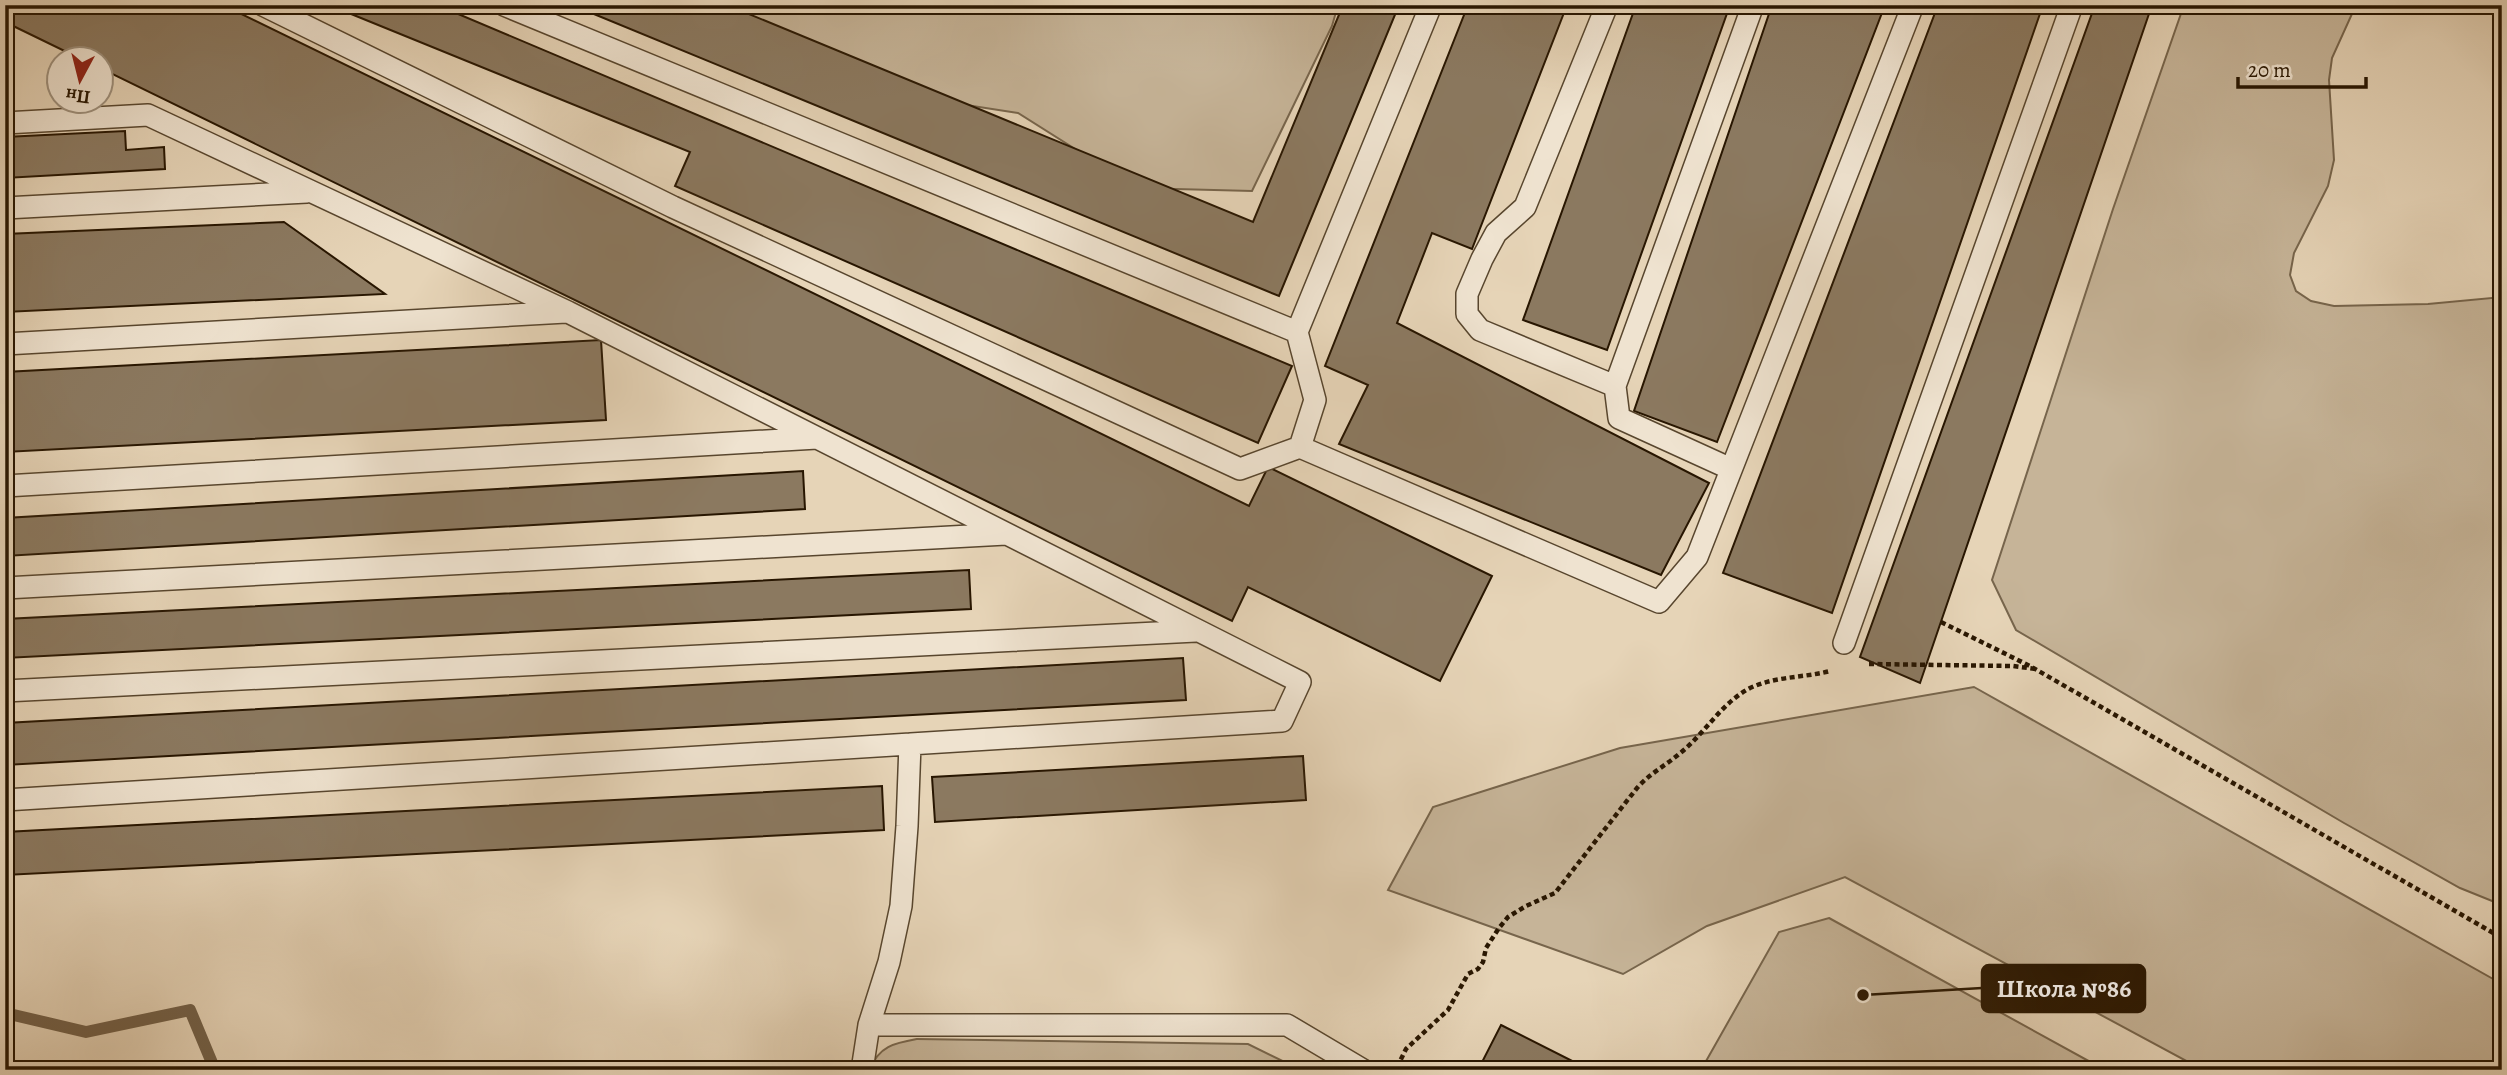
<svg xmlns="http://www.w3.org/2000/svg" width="2507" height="1075" viewBox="0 0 2507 1075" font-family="Alegreya,serif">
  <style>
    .green { fill: #c6b498; stroke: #77654c; stroke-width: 2 }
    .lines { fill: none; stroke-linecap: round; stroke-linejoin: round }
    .stream { stroke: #736149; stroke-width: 12 }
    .building { fill: #8b7960; stroke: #281601; stroke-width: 2 }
    .lane-casing { stroke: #58462e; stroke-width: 24 }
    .path { stroke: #281601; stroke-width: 4.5; stroke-dasharray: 5 3.5; stroke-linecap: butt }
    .lane { stroke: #efe3d0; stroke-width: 21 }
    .leader { fill: none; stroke: #281601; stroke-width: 2.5 }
    .callout-dot { fill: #281601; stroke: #efe3d0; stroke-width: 2.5 }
    .callout { fill: #281601; stroke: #281601; stroke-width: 2.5 }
    .callout-label { font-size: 26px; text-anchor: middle; font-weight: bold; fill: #fff }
  </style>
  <rect width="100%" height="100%" fill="#e6d4b7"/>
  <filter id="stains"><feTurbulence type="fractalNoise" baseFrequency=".00286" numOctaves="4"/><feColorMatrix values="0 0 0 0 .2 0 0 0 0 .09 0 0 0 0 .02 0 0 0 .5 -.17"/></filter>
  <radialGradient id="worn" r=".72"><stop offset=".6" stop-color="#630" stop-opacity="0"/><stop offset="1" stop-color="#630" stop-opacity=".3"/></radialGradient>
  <!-- green -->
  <path class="green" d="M723 5H1338L1332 26 1252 191 1137 188 1018 113 876 91Z
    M2184 5H2356L2332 58 2329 80 2334 160 2328 186 2294 253 2290 275 2296 291 2311 301 2334 306 2428 304 2502 297V905L2460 888 2344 823 2016 630 1992 580 2113 209Z
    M1974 687 2502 984V1070H2203L1845 877 1707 926 1623 974 1388 890 1433 807 1620 748Z
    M1829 918 2105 1070H1701L1779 932Z
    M917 1039 1248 1044 1301 1070H870C878 1046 895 1043 917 1039Z"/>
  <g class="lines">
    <!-- stream -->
    <path class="stream" d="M5 1013 86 1032 190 1010 215 1070"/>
  </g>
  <!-- building -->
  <path class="building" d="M5 5H223L1249 506 1268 467 1492 576 1440 681 1248 587 1232 621 102 69V60H83L5 22Z
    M329 5H437L1292 366 1258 443 675 186 690 152Z
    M572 5H727L1253 222 1343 5H1399L1279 296Z
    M1468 5H1567L1472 249 1432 233 1397 323 1709 483 1661 575 1339 444 1368 385 1325 366Z
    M1636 5H1730L1607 350 1523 320Z
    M1772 5H1885L1717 442 1634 411Z
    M1938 5H2043L1832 613 1723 573Z
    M2095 5H2152L1920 683 1860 657Z
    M125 131 126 150 164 147 165 169 5 178V137Z
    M284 222 385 294 5 312V234Z
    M601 340 606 420 5 452V372Z
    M803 471 805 509 5 556V518Z
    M969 570 971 609 5 658V619Z
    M1183 658 1186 700 5 765V723Z
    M1303 756 1306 800 935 822 932 777Z
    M882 786 884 830 5 875V832Z
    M1501 1025 1590 1070H1478Z"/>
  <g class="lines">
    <!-- lane casing -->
    <g class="lane-casing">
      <path id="lane" d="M263 5 673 207 1240 469 1300 447 1315 400 1297 332 1431 5
        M504 5 1297 332
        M1607 5 1525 207 1496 233 1482 259 1467 294V314L1480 330 1615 386 1753 5
        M5 123 148 115 568 312 1300 682 1282 721 5 800
        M5 208 307 192
        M5 344 566 312
        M1615 386 1619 418 1731 469
        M1300 447 1659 602 1697 557 1913 5
        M5 486 817 438
        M5 588 1006 534
        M1844 643 2072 5
        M5 691 1196 631
        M869 1025H1287L1363 1070
        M862 1070 869 1025 889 962 901 906 907 826 910 744"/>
    </g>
    <!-- path -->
    <path class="path" d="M1941 622 2030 666 2502 938
      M1869 664 2013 666 2036 669
      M1397 1067 1406 1049 1448 1010 1468 974 1478 969 1483 962 1486 948 1499 928 1508 917 1526 906 1555 893 1637 788C1649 774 1665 766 1679 754 1705 734 1720 704 1750 688 1776 676 1803 678 1830 671"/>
    <!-- lane -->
    <use href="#lane" class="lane"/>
  </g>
  <!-- callouts -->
  <path class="leader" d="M1863 995L1982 988"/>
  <circle class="callout-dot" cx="1863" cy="995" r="7"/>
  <rect class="callout" x="1982" y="965" width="163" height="47" rx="7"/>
  <g class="callout-label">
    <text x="2064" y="997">Школа №86</text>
  </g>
  <!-- margin -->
  <rect width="2507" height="1075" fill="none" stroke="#e6d4b7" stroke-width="28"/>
  <rect x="7" y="7" width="2493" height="1061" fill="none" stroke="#281601" stroke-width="3.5"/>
  <rect x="14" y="14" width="2479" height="1047" fill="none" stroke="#281601" stroke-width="2"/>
  <!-- north arrow -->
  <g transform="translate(80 80) rotate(187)"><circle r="33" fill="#efe3d0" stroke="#9f917d" stroke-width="2"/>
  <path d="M0-5L12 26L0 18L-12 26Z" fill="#8f2418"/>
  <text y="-10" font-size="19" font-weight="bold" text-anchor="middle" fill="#281601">Пн</text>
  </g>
  <!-- scale -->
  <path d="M2238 77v10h128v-10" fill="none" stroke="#281601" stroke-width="3.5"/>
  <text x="2248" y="77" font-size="21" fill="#281601" stroke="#efe3d0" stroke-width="5" paint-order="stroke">20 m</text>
  <rect width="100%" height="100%" filter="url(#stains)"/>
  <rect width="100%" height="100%" fill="url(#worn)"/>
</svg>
